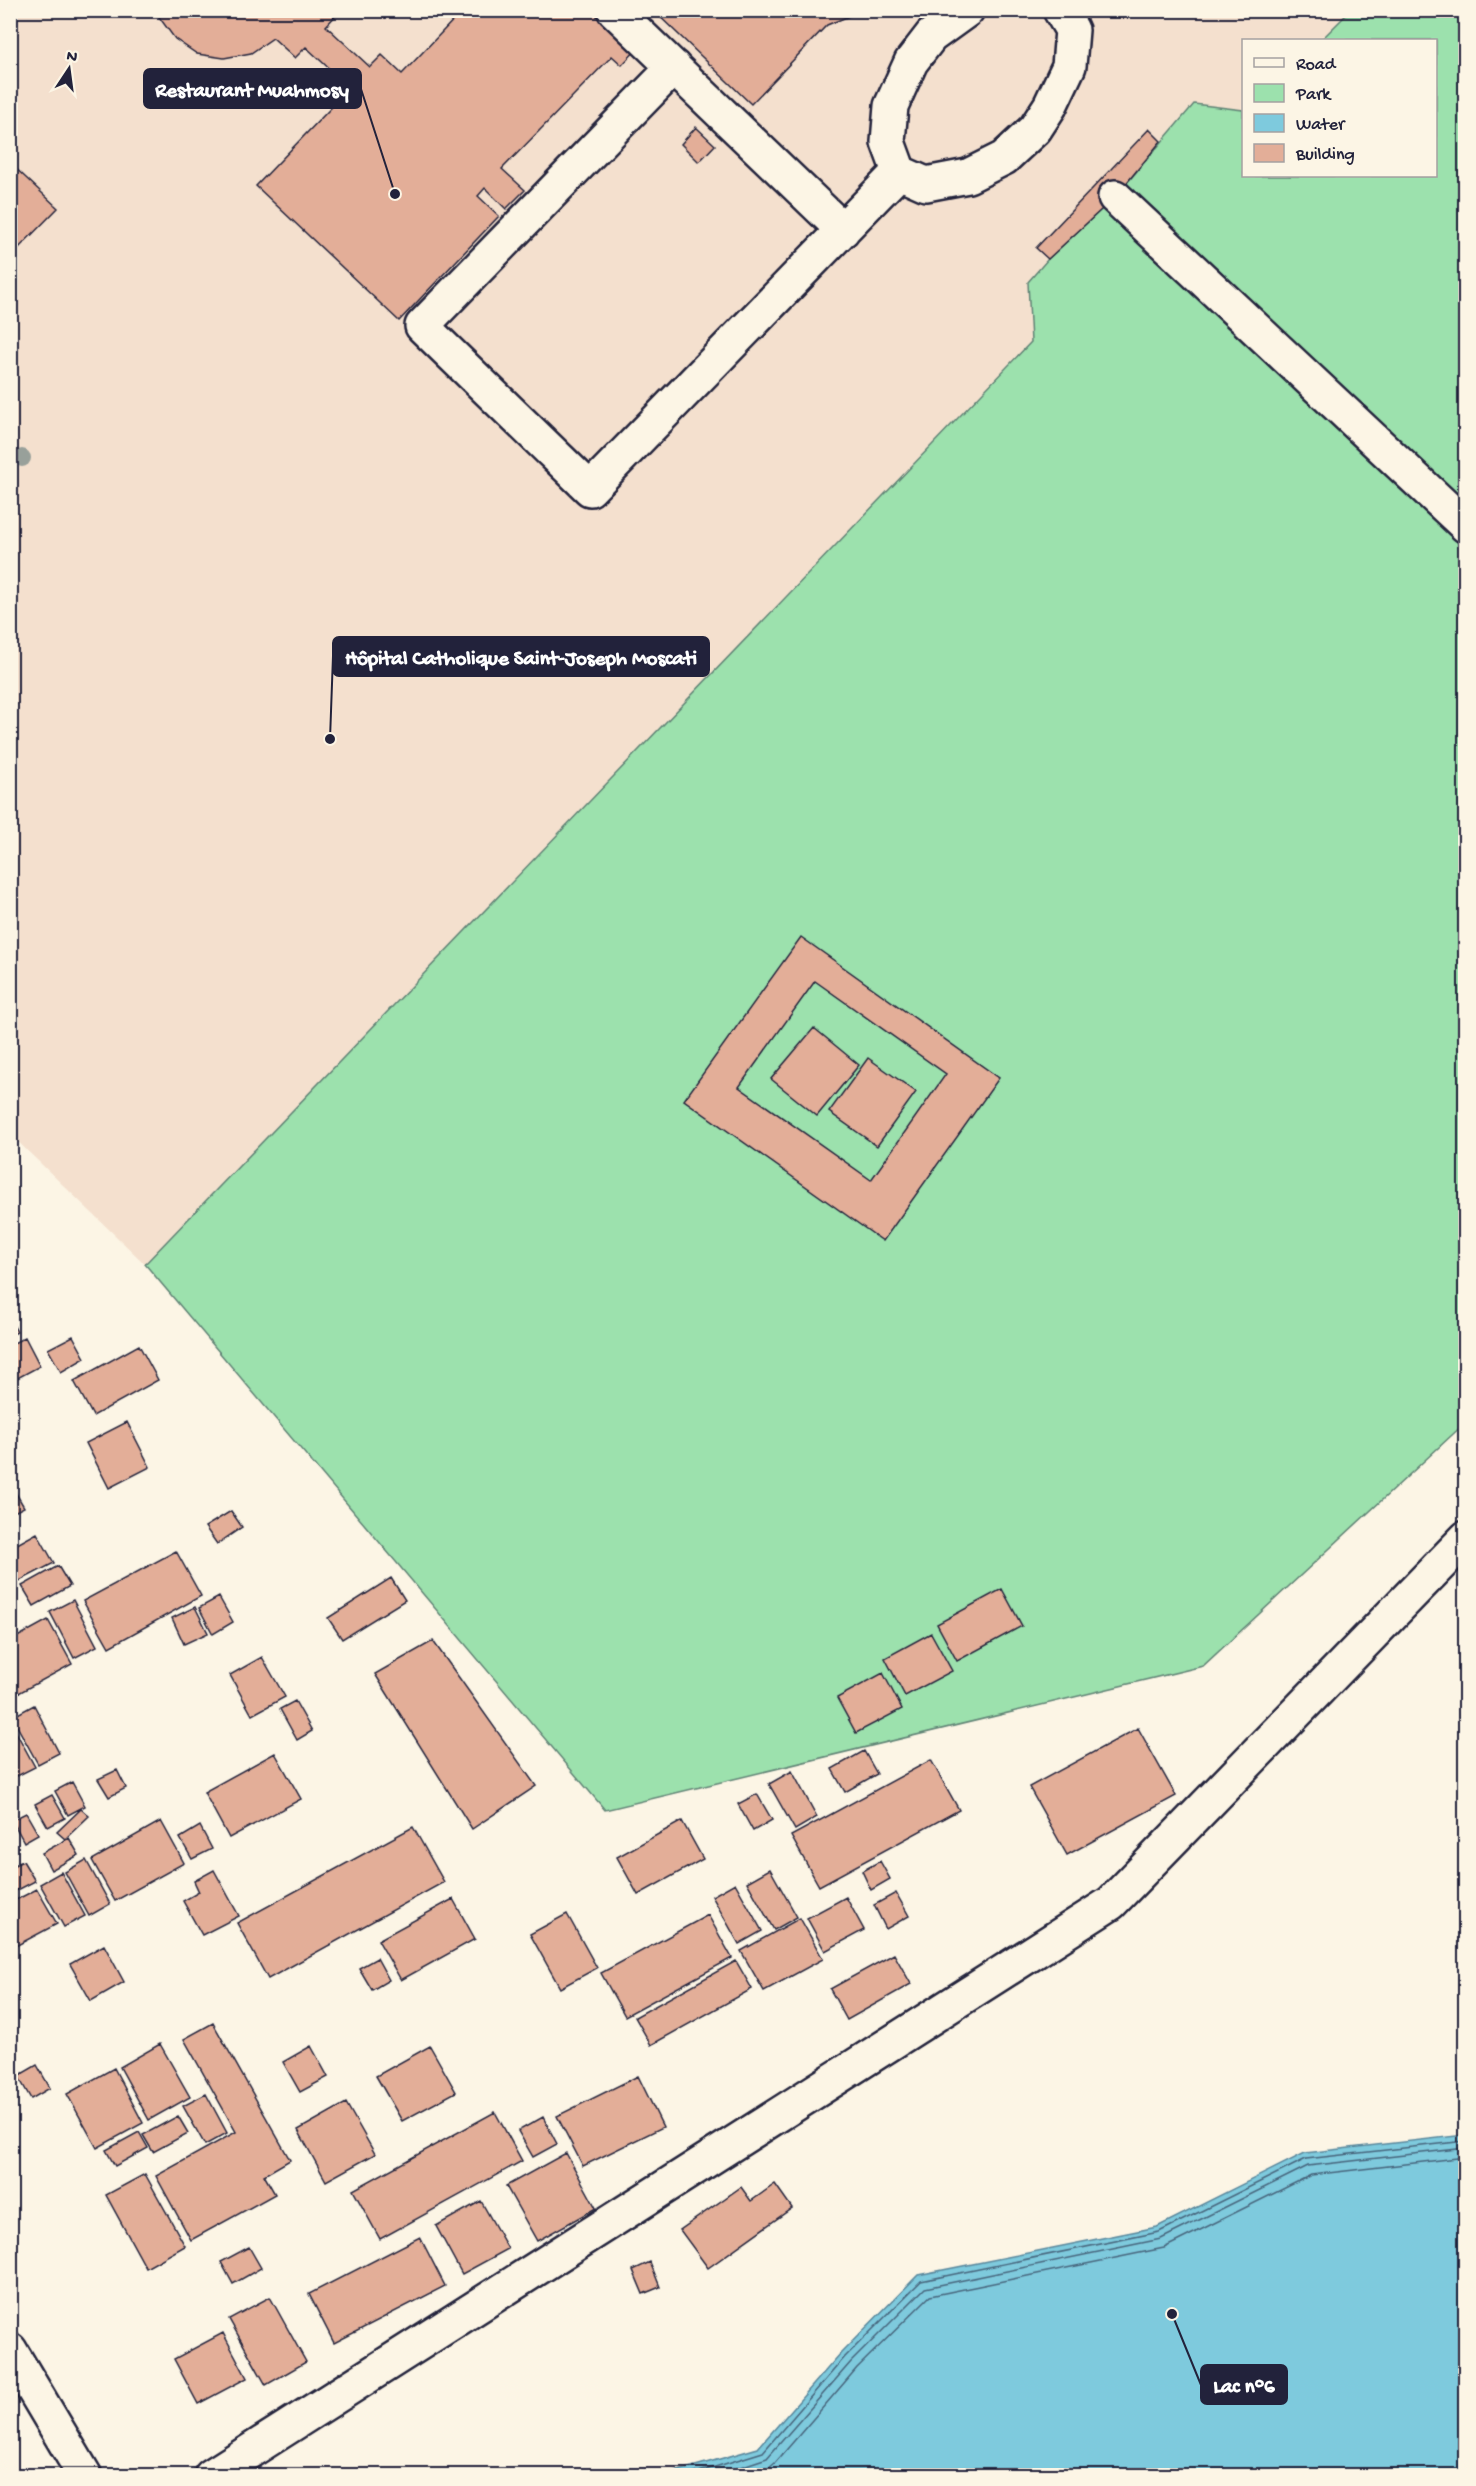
<svg xmlns="http://www.w3.org/2000/svg" width="1476" height="2486" viewBox="0 0 1476 2486" font-family="'Gochi Hand',sans-serif">
  <style>
    .built { fill: #f4e0ce }
    .green { fill: #9ce1ad; stroke: #5f8274; stroke-width: 1.5 }
    .water { fill: #7ecadd; stroke: #59879c; stroke-width: 1.5 }
    .lines { fill: none; stroke-linecap: round; stroke-linejoin: round }
    .shore { stroke: #47657c; stroke-width: 1.5 }
    .building { fill: #e3ae98; stroke: #22223b; stroke-width: 1.5; fill-rule: evenodd }
    .minor-casing { stroke: #22223b; stroke-width: 38 }
    .minor { stroke: #fcf5e5; stroke-width: 33 }
    .tree { fill: #98a09a }
    .leader { fill: none; stroke: #22223b; stroke-width: 2 }
    .callout-dot { fill: #22223b; stroke: #fcf5e5; stroke-width: 2 }
    .callout { fill: #22223b; stroke: #22223b; stroke-width: 2 }
    .callout-label { font-size: 21px; text-anchor: middle; font-weight: bold; fill: #fff }
  </style>
  <rect width="100%" height="100%" fill="#fcf5e5"/>
  <filter id="ink" filterUnits="userSpaceOnUse"><feTurbulence type="fractalNoise" baseFrequency=".0167" numOctaves="2"/><feDisplacementMap in="SourceGraphic" scale="12" xChannelSelector="R" yChannelSelector="G"/><feConvolveMatrix kernelMatrix="1 2 1 2 8 2 1 2 1" color-interpolation-filters="sRGB"/></filter>
  <g filter="url(#ink)">
    <!-- built -->
    <path class="built" d="M10 11H1350L1321 40H1244L1243 110 1194 104 1115 197 1048 259 1028 282 1031 342 145 1264 11 1135Z"/>
    <!-- green -->
    <path class="green" d="M1350 11H1465V1423L1203 1666 605 1810 145 1264 1031 342 1028 282 1048 259 1115 197 1194 104 1243 110 1244 176H1436V40H1321Z"/>
    <!-- water -->
    <path class="water" d="M1465 2135V2475H664L758 2448 841 2353 918 2275 1157 2227 1305 2153Z"/>
    <g class="lines">
      <!-- shore -->
      <path class="shore" d="M686 2476 763 2452 845 2357 921 2281 1159 2232 1306 2159 1466 2141
        M713 2476 767 2458 851 2362 925 2288 1161 2239 1308 2166 1466 2148
        M745 2476 768 2469 775 2463 857 2368 930 2296 1164 2248 1311 2175 1466 2157"/>
    </g>
    <!-- building -->
    <path class="building" d="M157 10H335L338 13 326 26 370 67 382 55 402 74 463 10H601L639 47 622 65 612 56 502 169 525 190 506 209 485 188 478 196 499 216 399 321 256 186 350 88 306 47 295 58 273 38 251 53 224 58 197 54 175 39 159 17Z
      M653 10H864L827 25 751 104Z
      M696 127 715 145 699 162 681 144Z
      M1149 129 1161 141 1115 197 1048 259 1036 248Z
      M10 163 58 208 10 257Z
      M801 937 999 1078 883 1241 684 1100ZM815 981 946 1074 871 1180 739 1087Z
      M814 1028 859 1065 817 1116 771 1079Z
      M868 1058 916 1092 877 1146 829 1112Z
      M10 1319 17 1332 10 1336Z
      M73 1336 85 1358 61 1372 48 1349Z
      M25 1337 40 1366 10 1382V1345Z
      M139 1345 158 1380 93 1416 74 1381Z
      M127 1422 150 1467 109 1488 86 1443Z
      M10 1483 24 1507 10 1514Z
      M231 1511 242 1527 217 1544 205 1527Z
      M37 1533 54 1563 12 1585 10 1582V1548Z
      M176 1551 201 1596 109 1647 83 1601Z
      M58 1566 70 1586 34 1606 22 1586Z
      M391 1578 405 1600 342 1639 328 1618Z
      M1002 1589 1022 1626 957 1661 937 1624Z
      M219 1597 233 1622 213 1634 199 1608Z
      M73 1600 97 1646 74 1658 50 1612Z
      M195 1607 208 1633 184 1644 172 1618Z
      M48 1620 72 1664 15 1695 10 1686V1641Z
      M931 1633 952 1671 905 1696 885 1658Z
      M433 1641 536 1786 472 1829 375 1674Z
      M262 1657 285 1697 252 1715 230 1675Z
      M883 1673 902 1709 856 1733 837 1698Z
      M295 1701 312 1731 297 1740 280 1709Z
      M34 1705 59 1753 38 1764 12 1717Z
      M10 1721 35 1767 13 1778 10 1773Z
      M1138 1728 1176 1796 1067 1855 1029 1787Z
      M864 1751 877 1774 845 1792 832 1769Z
      M275 1753 301 1799 229 1838 204 1792Z
      M931 1760 959 1810 819 1886 791 1836Z
      M117 1770 126 1788 109 1797 98 1779Z
      M792 1771 817 1817 795 1830 769 1784Z
      M72 1782 85 1806 68 1815 55 1791Z
      M757 1794 772 1820 753 1831 738 1804Z
      M52 1795 65 1818 48 1827 35 1804Z
      M81 1809 89 1816 65 1839 57 1832Z
      M26 1813 38 1834 24 1842 12 1820Z
      M161 1821 184 1863 115 1901 92 1860Z
      M682 1821 703 1859 638 1895 617 1857Z
      M200 1826 212 1849 192 1859 180 1838Z
      M413 1827 444 1882 268 1979 237 1923Z
      M69 1838 79 1855 51 1870 42 1853Z
      M86 1860 110 1904 89 1916 65 1872Z
      M23 1861 35 1881 10 1894V1867Z
      M880 1861 890 1879 871 1890 862 1871Z
      M770 1869 797 1917 774 1930 747 1882Z
      M214 1870 239 1916 202 1935 183 1901 199 1892 194 1881Z
      M61 1872 85 1916 64 1927 40 1884Z
      M735 1883 762 1931 739 1944 712 1896Z
      M37 1889 57 1924 10 1949V1903Z
      M896 1893 909 1916 886 1929 874 1905Z
      M846 1897 864 1930 825 1951 807 1918Z
      M453 1899 475 1939 401 1980 378 1940Z
      M567 1914 597 1968 560 1988 530 1934Z
      M708 1915 732 1958 625 2016 601 1973Z
      M800 1918 823 1959 764 1991 741 1951Z
      M104 1945 124 1982 91 2001 70 1964Z
      M894 1954 911 1984 847 2020 830 1989Z
      M377 1958 389 1980 372 1990 359 1968Z
      M736 1961 752 1989 651 2045 635 2017Z
      M213 2023 290 2160 264 2175 275 2194 191 2240 156 2176 236 2132 184 2039Z
      M160 2044 190 2097 149 2120 120 2067Z
      M311 2046 328 2077 300 2092 283 2062Z
      M430 2046 456 2092 402 2121 376 2076Z
      M37 2065 50 2088 31 2099 18 2076Z
      M114 2068 143 2123 97 2148 67 2094Z
      M638 2076 663 2127 583 2166 557 2116Z
      M206 2094 227 2133 205 2145 183 2106Z
      M346 2103 375 2154 326 2181 298 2130Z
      M495 2112 522 2161 380 2239 353 2190Z
      M178 2116 188 2133 153 2152 143 2135Z
      M543 2117 557 2144 533 2157 518 2131Z
      M139 2132 148 2148 115 2166 106 2150Z
      M566 2153 596 2208 537 2241 506 2186Z
      M145 2174 185 2246 146 2268 106 2195Z
      M775 2184 792 2208 708 2268 680 2230 741 2187 751 2201Z
      M481 2201 508 2249 462 2274 436 2226Z
      M420 2237 445 2286 334 2343 309 2294Z
      M249 2247 261 2268 233 2284 221 2262Z
      M650 2262 660 2287 643 2294 633 2270Z
      M270 2297 306 2362 266 2385 229 2319Z
      M223 2333 247 2378 198 2404 174 2359Z"/>
    <g class="lines">
      <!-- minor casing -->
      <g class="minor-casing">
        <path id="minor" d="M614 10 843 230
          M967 10 931 36 911 62 891 106 888 142 899 172 926 184 968 176 1004 158 1035 129 1050 106 1069 66 1072 30 1060 10
          M674 67 422 326 590 489 899 172
          M1115 197 1466 526
          M10 2350 85 2476
          M211 2476 1111 1903 1466 1538"/>
      </g>
      <!-- minor -->
      <use href="#minor" class="minor"/>
    </g>
    <!-- trees -->
    <circle class="tree" cx="22" cy="458" r="9"/>
  </g>
  <!-- callouts -->
  <path class="leader" d="M395 194L361 89M330 739L333 656M1172 2314L1201 2385"/>
  <g class="callout-dot">
    <circle cx="395" cy="194" r="6"/>
    <circle cx="330" cy="739" r="6"/>
    <circle cx="1172" cy="2314" r="6"/>
  </g>
  <g class="callout">
    <rect x="144" y="69" width="217" height="39" rx="6"/>
    <rect x="333" y="637" width="376" height="39" rx="6"/>
    <rect x="1201" y="2365" width="86" height="39" rx="6"/>
  </g>
  <g class="callout-label">
    <text x="252" y="96">Restaurant Muahmosy</text>
    <text x="521" y="664">Hôpital Catholique Saint-Joseph Moscati</text>
    <text x="1244" y="2392">Lac n°6</text>
  </g>
  <!-- margin -->
  <rect width="1476" height="2486" fill="none" stroke="#fcf5e5" stroke-width="36"/>
  <rect x="18" y="18" width="1440" height="2450" fill="none" stroke="#22223b" stroke-width="2" filter="url(#ink)"/>
  <!-- legend -->
  <rect x="1242" y="39" width="195" height="138" fill="#fcf5e5" stroke="#a5a1a1" stroke-width="1.5"/>
  <rect x="1254" y="58" width="30" height="9" fill="#fcf5e5" stroke="#a5a1a1" stroke-width="1.5"/>
  <text x="1296" y="69" font-size="18" fill="#22223b">Road</text>
  <rect x="1254" y="84" width="30" height="18" fill="#9ce1ad" stroke="#a5a1a1" stroke-width="1.5"/>
  <text x="1296" y="99" font-size="18" fill="#22223b">Park</text>
  <rect x="1254" y="114" width="30" height="18" fill="#7ecadd" stroke="#a5a1a1" stroke-width="1.5"/>
  <text x="1296" y="129" font-size="18" fill="#22223b">Water</text>
  <rect x="1254" y="144" width="30" height="18" fill="#e3ae98" stroke="#a5a1a1" stroke-width="1.5"/>
  <text x="1296" y="159" font-size="18" fill="#22223b">Building</text>
  <!-- north arrow -->
  <g transform="translate(69 69) rotate(13)" stroke="#fcf5e5" stroke-width="4.5" paint-order="stroke">
  <path d="M0-4.5L10 22L0 15L-10 22Z" fill="#22223b"/>
  <text y="-9" font-size="16" font-weight="bold" text-anchor="middle" fill="#22223b">N</text>
  </g>
</svg>
